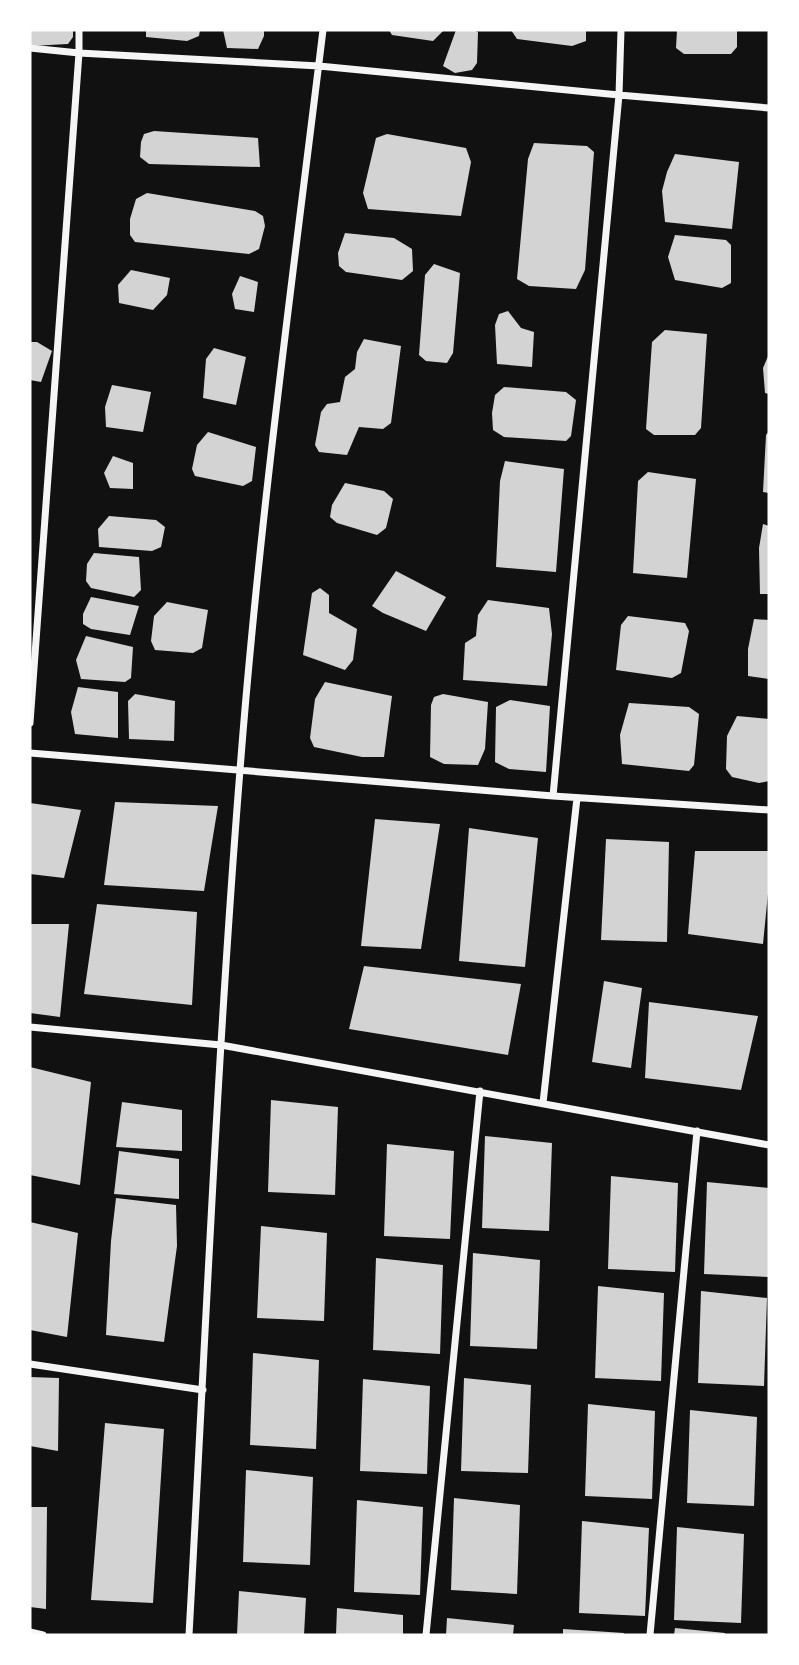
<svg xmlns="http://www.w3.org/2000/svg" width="799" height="1665" viewBox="0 0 799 1665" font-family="'Titillium Web',sans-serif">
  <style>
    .building { fill: #d3d3d3 }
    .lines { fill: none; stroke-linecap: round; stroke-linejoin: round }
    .minor { stroke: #f5f5f5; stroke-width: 7 }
  </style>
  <rect width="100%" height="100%" fill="#111"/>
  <!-- building -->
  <path class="building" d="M30 30H73V37L68 44 30 46Z
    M146 30H200L199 36 187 41 146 37Z
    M223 30H264V36L258 49 227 48Z
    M389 30H444L433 41 392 35Z
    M456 30H473L478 32 477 63 472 70 455 73 443 66Z
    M511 30H586V41L572 46 517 39Z
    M677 30H737V47L731 54H684L676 48Z
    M154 131 258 138 260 167 149 164 140 157 141 142 144 134Z
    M387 134 466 148 471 162 461 216 368 209 363 193 376 138Z
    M534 143 587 146 594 152 585 270 576 289 529 286 517 279 528 159Z
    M675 154 739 162 732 229 665 222 662 191 667 172Z
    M147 193 255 211 263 216 265 226 259 249 249 254 135 242 130 235V219L136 199Z
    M345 233 394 238 412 249 413 271 402 280 346 272 339 266 338 253Z
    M675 235 726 240 731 245V283L722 288 675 280 668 257Z
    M434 264 460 273 453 353 447 363 426 361 419 355 425 275Z
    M131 270 170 278 167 295 153 310 119 303 118 285Z
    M240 276 258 282 254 312 235 309 232 294Z
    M508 311 521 328 534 332 532 367 497 364 495 325 499 314Z
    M665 330 707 334 701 428 695 435H654L646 429 652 342Z
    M364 339 401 346 391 423 383 429 359 427 347 455 319 452 315 445 321 412 327 404 340 402 345 377 355 369 357 352Z
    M30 342H37L52 351 41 382 30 380Z
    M214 348 246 357 236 405 203 398 206 359Z
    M769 354V394L765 393 763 368Z
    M112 385 151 392 143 432 106 427 105 407Z
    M504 387 566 392 576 400 571 436 566 441 504 437 493 430 492 413 495 395Z
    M769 431V493L763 492 766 435Z
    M208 432 256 447 252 481 243 486 195 476 192 469 197 445Z
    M113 456 133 463V489L110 488 104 473Z
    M505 461 564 469 556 572 496 567 500 481Z
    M648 472 696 479 687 578 633 573 638 481Z
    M345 483 384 491 393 499 386 528 377 535 337 523 330 517 332 505Z
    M109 516 156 520 165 527 161 547 152 551 99 547 98 529Z
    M763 524 769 526V594H760L759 548Z
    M94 553 139 557 141 590 134 597 91 588 86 581 87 564Z
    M396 571 446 597 426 631 383 613 372 606Z
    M320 588 329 595V613L357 629 353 660 345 670 303 655 312 593Z
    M91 597 139 606 130 635 91 629 83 624V614Z
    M488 600 549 608 552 634 547 686 463 680 465 643 476 636 478 615Z
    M167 602 208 610 202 648 193 653 155 650 151 641 154 616Z
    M628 616 685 623 689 631 681 673 672 678 616 670 621 625Z
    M754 619 769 620V679L748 676V649Z
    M86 636 133 647 131 678 125 682 81 679 76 660Z
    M325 682 392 696 384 757H362L314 747 310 738 315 699Z
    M78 687 118 692V738L75 734 71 712Z
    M135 694 175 701 174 741 129 739 128 701Z
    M443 694 488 702 485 749 478 765 444 764 430 757 431 705 434 697Z
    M510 700 550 706 546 772 509 769 495 762 496 707Z
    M629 703 689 707 699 714 694 765 689 771 622 764 620 735Z
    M737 716 769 719V781L759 783 732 777 726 769 727 736Z
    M115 802 218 806 204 891 104 885Z
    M30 803 81 810 64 878 30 874Z
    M375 819 440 824 421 949 361 946Z
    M469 828 538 838 525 967 459 961Z
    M606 839 669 842 667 942 601 940Z
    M695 851H769V883L763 944 688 934Z
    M97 904 197 912 192 1005 84 994Z
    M30 924H69L60 1017 30 1013Z
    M364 966 521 984 508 1055 349 1029Z
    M604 981 642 988 631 1068 592 1062Z
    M649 1002 758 1016 741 1090 645 1078Z
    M30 1067 91 1082 80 1185 30 1175Z
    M271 1100 338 1107 335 1195 268 1192Z
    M122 1102 182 1110V1151L116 1147Z
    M485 1136 552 1143 549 1231 482 1228Z
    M387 1144 454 1151 450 1239 384 1236Z
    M119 1151 179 1159V1199L114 1194Z
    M611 1176 678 1183 675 1272 608 1269Z
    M707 1182 769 1188V1277L704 1274Z
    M116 1198 176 1205 177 1246 164 1342 106 1335 111 1241Z
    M30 1222 78 1233 67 1337 30 1330Z
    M261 1226 327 1233 324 1321 257 1318Z
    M473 1253 540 1260 537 1349 470 1346Z
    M376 1258 443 1265 440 1354 373 1350Z
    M598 1286 664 1293 661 1381 595 1378Z
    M701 1291 767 1298 764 1386 698 1383Z
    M253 1353 319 1360 316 1449 250 1445Z
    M30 1377 59 1378 58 1451 30 1446Z
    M464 1378 531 1385 528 1473 461 1471Z
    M363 1379 430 1386 427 1474 360 1471Z
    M588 1404 655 1411 652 1499 585 1496Z
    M690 1410 757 1417 754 1506 687 1503Z
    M105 1423 164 1429 153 1603 91 1600Z
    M246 1470 313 1477 310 1565 243 1562Z
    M454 1498 520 1505 517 1594 451 1590Z
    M357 1500 423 1507 420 1595 354 1592Z
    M30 1507H47L46 1609 30 1607Z
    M582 1521 649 1528 645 1616 579 1613Z
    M677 1527 744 1534 741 1623 674 1620Z
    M239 1591 306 1598 304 1635H237Z
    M337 1608 403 1615V1635H336Z
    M447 1618 514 1625 513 1635H446Z
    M675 1628 725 1633V1635H674Z
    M563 1629 624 1633V1635H563Z"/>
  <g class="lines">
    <!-- minor -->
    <path class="minor" d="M30 48 79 53 319 66 619 95 769 108
      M30 723 79 53V30
      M30 753 553 796 769 810
      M553 796 619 95 621 30
      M30 1027 221 1045 769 1145
      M543 1103 577 798
      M30 1364 203 1390
      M30 1632 43 1635
      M189 1635C205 1347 217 1058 240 770 259 522 293 276 323 30
      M426 1635 480 1091
      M650 1635 697 1131"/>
  </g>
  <!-- border -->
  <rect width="799" height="1665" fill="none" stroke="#ffffff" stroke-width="63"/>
</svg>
